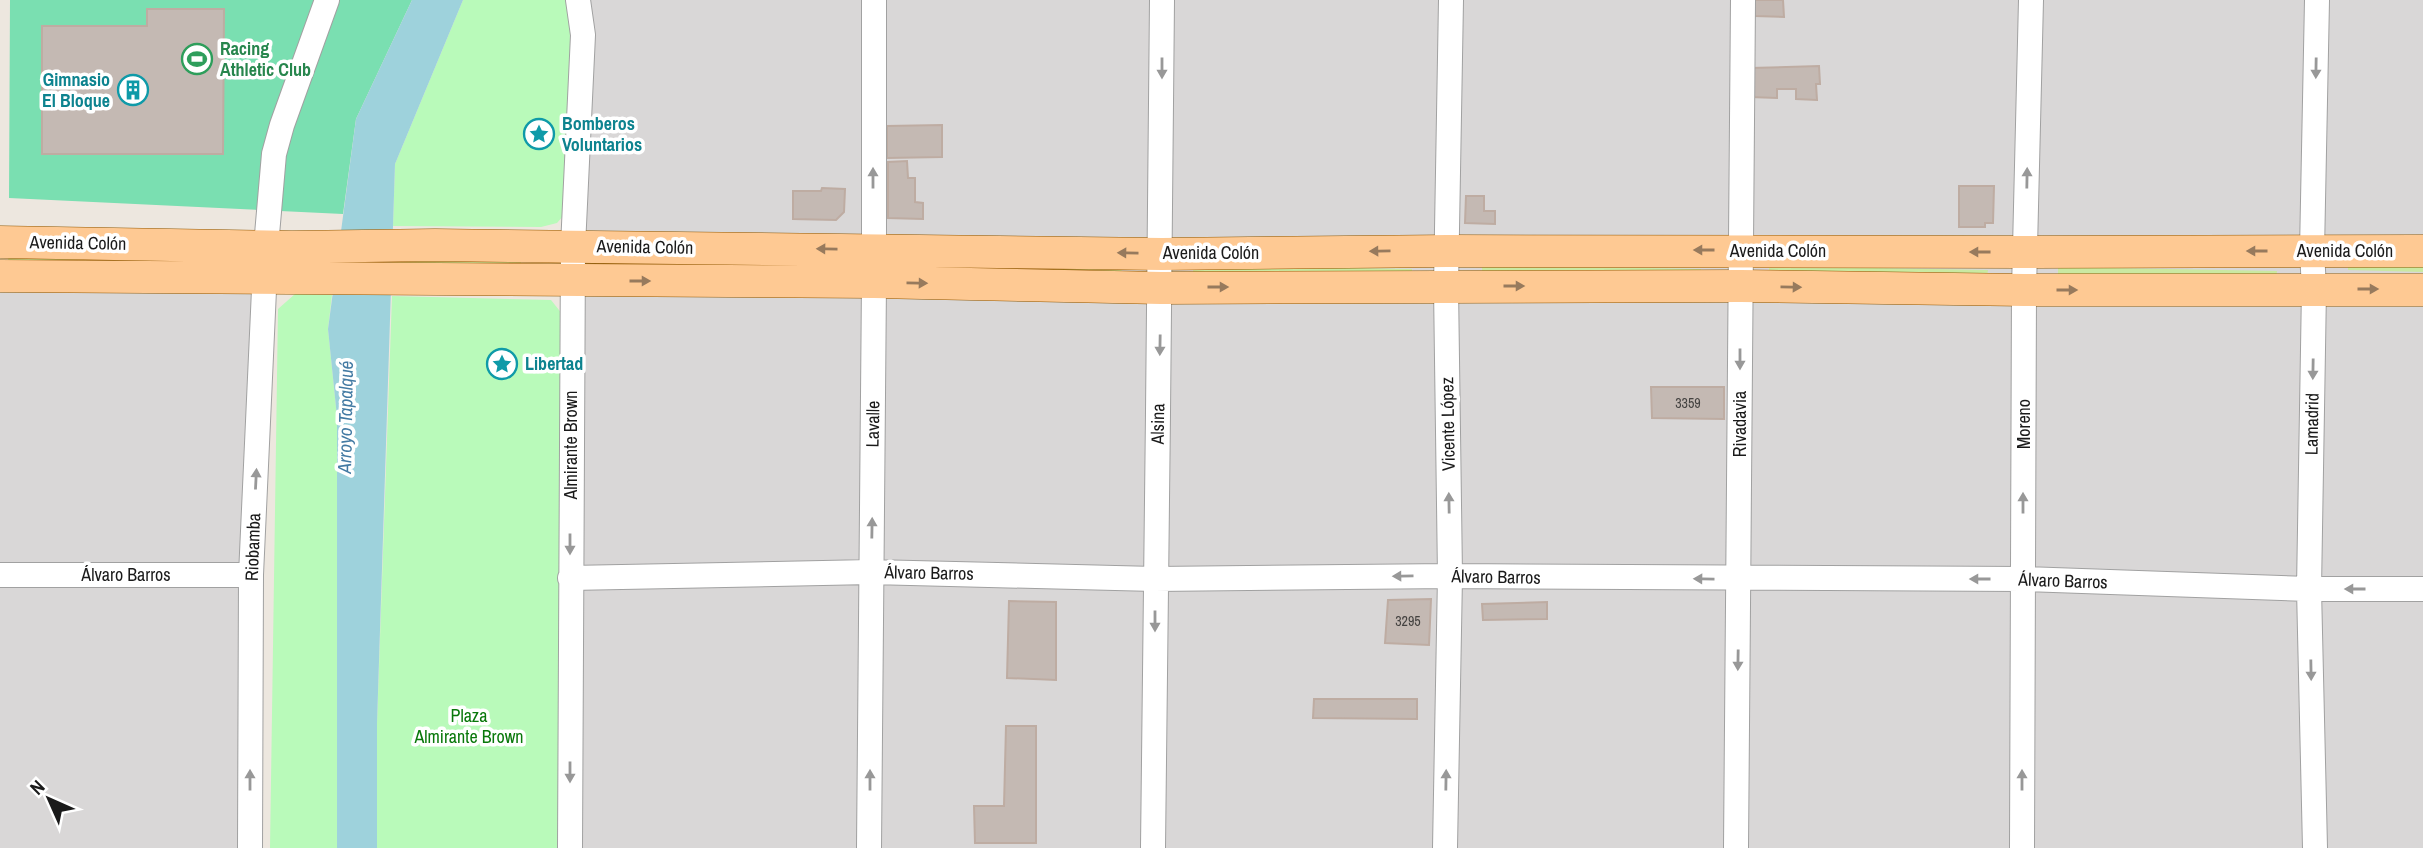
<svg xmlns="http://www.w3.org/2000/svg" width="2423" height="848" viewBox="0 0 2423 848" font-family="'Archivo Narrow',sans-serif">
  <style>
    .residential { fill: #d9d7d7 }
    .grass { fill: #cae9a2 }
    .park { fill: #b9faba }
    .pitch { fill: #7adfb1 }
    .water { fill: #9ed2dc }
    .building { fill: #c4b9b3; stroke: #beaca2; stroke-width: 2 }
    .lines { fill: none; stroke-linecap: round; stroke-linejoin: round }
    .minor-casing { stroke: #a1a1a1; stroke-width: 26 }
    .major-casing { stroke: #915800; stroke-width: 33 }
    .minor { stroke: #fff; stroke-width: 24 }
    .major { stroke: #fec993; stroke-width: 32 }
    .oneway { fill: #989898 }
    .oneway2 { fill: #977a5d }
    .labels { text-anchor: middle; stroke-width: 7; stroke-linejoin: round; paint-order: stroke }
    .number-label { font-size: 14px; fill: #444240 }
    .leisure-label { font-size: 18px; font-weight: bold; fill: #27864d; stroke: #fff; text-anchor: start }
    .culture-label { font-size: 18px; font-weight: bold; fill: #0d838f; stroke: #fff; text-anchor: start }
    .street-label { font-size: 18px; fill: #1a1a1a; stroke: #fff }
    .park-label { font-size: 18px; fill: #09780b; stroke: #fff }
    .water-label { font-size: 19px; font-style: italic; fill: #437aa3; stroke: #fff }
  </style>
  <rect width="100%" height="100%" fill="#ede7df"/>
  <!-- residential -->
  <path class="residential" d="M578 0H2423V848H570Z
    M0 276 266 278 250 848H0Z"/>
  <!-- grass -->
  <path class="grass" d="M9 254 227 258V265L8 261Z
    M302 257 521 261V268L302 264Z
    M903 263 1122 267 1121 274 903 270Z
    M2348 264 2423 265V272L2348 270Z
    M1194 265 1412 269V276L1193 272Z
    M1482 265 1701 269 1700 276 1482 272Z
    M1769 266 1988 270 1987 277 1769 273Z
    M2058 267 2277 271 2276 278 2058 274Z"/>
  <!-- park -->
  <path class="park" d="M463 0H572L564 215 557 223 541 227 393 226 395 164Z
    M295 294 332 295 328 329 337 417V848H270L278 309Z
    M392 296 551 300 563 315 560 848H377V724Z"/>
  <!-- pitch -->
  <path class="pitch" d="M10 0H412L356 119 343 214 9 198Z"/>
  <!-- water -->
  <path class="water" d="M412 0H463L395 164 377 724V848H337V417L328 329 356 119Z"/>
  <!-- building -->
  <path class="building" d="M1755 0H1783L1784 17 1755 16Z
    M147 9H224L223 154H42V26H147Z
    M1819 66 1820 84H1816L1817 100 1796 99V89H1777V98L1750 97 1751 68Z
    M942 125V157L887 158V126Z
    M907 161 908 178H915V202L923 203V219L888 218V162Z
    M1959 186H1994L1993 223H1985V227H1959Z
    M822 188 845 189 844 212 836 220 793 219V191H821Z
    M1466 196H1484V211H1495V224L1465 223Z
    M1651 387H1724V419L1652 418Z
    M1431 599 1429 645 1385 643 1388 600Z
    M1009 601 1056 602V680L1007 678Z
    M1547 602V619L1483 620 1482 604Z
    M1314 699H1417V719L1313 718Z
    M1006 726H1036V843H975L974 806H1004Z"/>
  <g class="lines">
    <!-- minor casing -->
    <g class="minor-casing">
      <path id="minor" d="M0 575H251
        M570 578 871 572 1155 579 1450 576 2023 579 2309 589H2423
        M250 848 251 575 266 246 274 154 282 125 327 0
        M570 848 573 246 583 35 578 0
        M869 848 874 282V0
        M1153 848C1155 565 1161 283 1162 0
        M1445 848 1450 576 1446 287 1451 0
        M1736 848 1743 0
        M2022 848 2024 290 2031 0
        M2315 848 2309 589 2314 289 2312 251 2317 0"/>
    </g>
    <!-- major casing -->
    <g class="major-casing">
      <path id="major" d="M0 242 292 247 435 245 1162 254 1448 251 2026 252 2423 251
        M0 276 874 282 1161 288 1741 286 2024 290H2423"/>
    </g>
    <!-- minor -->
    <use href="#minor" class="minor"/>
    <!-- major -->
    <use href="#major" class="major"/>
  </g>
  <!-- one-way arrows -->
  <defs><path id="oneway-solid" d="M-6-.8H1V-3.2L6.5 0L1 3.2V.8H-6Z" transform="scale(1.75)"/></defs>
  <g class="oneway">
    <use href="#oneway-solid" transform="translate(1162 68) rotate(90)"/>
    <use href="#oneway-solid" transform="translate(2316 68) rotate(91)"/>
    <use href="#oneway-solid" transform="translate(873 178) rotate(-90)"/>
    <use href="#oneway-solid" transform="translate(2027 178) rotate(-89)"/>
    <use href="#oneway-solid" transform="translate(1160 345) rotate(91)"/>
    <use href="#oneway-solid" transform="translate(1740 359) rotate(90)"/>
    <use href="#oneway-solid" transform="translate(2313 369) rotate(91)"/>
    <use href="#oneway-solid" transform="translate(256 479) rotate(-87)"/>
    <use href="#oneway-solid" transform="translate(1449 503) rotate(-91)"/>
    <use href="#oneway-solid" transform="translate(2023 503) rotate(-90)"/>
    <use href="#oneway-solid" transform="translate(872 528) rotate(-89)"/>
    <use href="#oneway-solid" transform="translate(570 544) rotate(90)"/>
    <use href="#oneway-solid" transform="translate(1403 576) rotate(179)"/>
    <use href="#oneway-solid" transform="translate(1704 579) rotate(-179)"/>
    <use href="#oneway-solid" transform="translate(1980 579) rotate(-180)"/>
    <use href="#oneway-solid" transform="translate(2355 589) rotate(-180)"/>
    <use href="#oneway-solid" transform="translate(1155 621) rotate(90)"/>
    <use href="#oneway-solid" transform="translate(1738 660) rotate(91)"/>
    <use href="#oneway-solid" transform="translate(2311 670) rotate(89)"/>
    <use href="#oneway-solid" transform="translate(570 772) rotate(90)"/>
    <use href="#oneway-solid" transform="translate(250 780) rotate(-90)"/>
    <use href="#oneway-solid" transform="translate(870 780) rotate(-90)"/>
    <use href="#oneway-solid" transform="translate(1446 780) rotate(-89)"/>
    <use href="#oneway-solid" transform="translate(2022 780) rotate(-90)"/>
  </g>
  <g class="oneway2">
    <use href="#oneway-solid" transform="translate(827 249) rotate(-179)"/>
    <use href="#oneway-solid" transform="translate(1704 250) rotate(180)"/>
    <use href="#oneway-solid" transform="translate(1380 251) rotate(179)"/>
    <use href="#oneway-solid" transform="translate(2257 251) rotate(180)"/>
    <use href="#oneway-solid" transform="translate(1980 252) rotate(-180)"/>
    <use href="#oneway-solid" transform="translate(1128 253) rotate(-179)"/>
    <use href="#oneway-solid" transform="translate(640 281)"/>
    <use href="#oneway-solid" transform="translate(917 283) rotate(1)"/>
    <use href="#oneway-solid" transform="translate(1514 286)"/>
    <use href="#oneway-solid" transform="translate(1218 287)"/>
    <use href="#oneway-solid" transform="translate(1791 287) rotate(1)"/>
    <use href="#oneway-solid" transform="translate(2368 289)"/>
    <use href="#oneway-solid" transform="translate(2067 290)"/>
  </g>
  <!-- icons -->
  <defs>
    <g id="stadium-ring" transform="scale(1.575)"><circle r="9.5" fill="#fff" stroke="#2e9e5b" stroke-width="1.5"/><path d="M0-5a6.5 5 0 1 0 0 10a6.5 5 0 1 0 0-10ZM-3.5-1.8h7v3.6h-7Z" fill="#2e9e5b"/></g>
    <g id="building-ring" transform="scale(1.575)"><circle r="9.5" fill="#fff" stroke="#0f9aa8" stroke-width="1.5"/><path d="M-4-6H4V6H1V3H-1V6H-4ZM-2.5-4.3h1.7v1.8h-1.7ZM.8-4.3h1.7v1.8H.8ZM-2.5-1h1.7V.8h-1.7ZM.8-1h1.7V.8H.8Z" fill="#0f9aa8"/></g>
    <g id="sight-ring" transform="scale(1.575)"><circle r="9.5" fill="#fff" stroke="#0f9aa8" stroke-width="1.5"/><path d="M0-6L1.8-2.2L6-1.7L2.9 1.2L3.7 5.4L0 3.3L-3.7 5.4L-2.9 1.2L-6-1.7L-1.8-2.2Z" fill="#0f9aa8"/></g>
  </defs>
  <g fill-rule="evenodd">
    <use href="#stadium-ring" x="197" y="59"/>
    <use href="#building-ring" x="133" y="90"/>
    <use href="#sight-ring" x="539" y="134"/>
    <use href="#sight-ring" x="502" y="364"/>
  </g>
  <g class="labels">
    <!-- number labels -->
    <g class="number-label">
      <text x="1688" y="408">3359</text>
      <text x="1408" y="626">3295</text>
    </g>
    <!-- leisure labels -->
    <g class="leisure-label">
      <text x="220" y="55">Racing<tspan x="220" dy="21">Athletic Club</tspan></text>
    </g>
    <!-- culture labels -->
    <g class="culture-label">
      <text x="110" y="86" text-anchor="end">Gimnasio<tspan x="110" dy="21">El Bloque</tspan></text>
      <text x="562" y="130">Bomberos<tspan x="562" dy="21">Voluntarios</tspan></text>
      <text x="525" y="370">Libertad</text>
    </g>
    <!-- street labels -->
    <g class="street-label">
      <text transform="translate(78 243) rotate(1)" y="6">Avenida Colón</text>
      <text transform="translate(645 247) rotate(1)" y="6">Avenida Colón</text>
      <text x="1778" y="257">Avenida Colón</text>
      <text x="2345" y="257">Avenida Colón</text>
      <text x="1211" y="259">Avenida Colón</text>
      <text transform="translate(873 424) rotate(-89)" y="6">Lavalle</text>
      <text transform="translate(1158 424) rotate(-89)" y="6">Alsina</text>
      <text transform="translate(1448 424) rotate(-91)" y="6">Vicente López</text>
      <text transform="translate(1740 424) rotate(-90)" y="6">Rivadavia</text>
      <text transform="translate(2024 424) rotate(-90)" y="6">Moreno</text>
      <text transform="translate(2312 424) rotate(-89)" y="6">Lamadrid</text>
      <text transform="translate(571 445) rotate(-90)" y="6">Almirante Brown</text>
      <text transform="translate(253 547) rotate(-88)" y="6">Riobamba</text>
      <text transform="translate(929 573) rotate(1)" y="6">Álvaro Barros</text>
      <text x="126" y="581">Álvaro Barros</text>
      <text transform="translate(1496 577) rotate(1)" y="6">Álvaro Barros</text>
      <text transform="translate(2063 581) rotate(2)" y="6">Álvaro Barros</text>
    </g>
    <!-- park labels -->
    <g class="park-label">
      <text x="469" y="722">Plaza<tspan x="469" dy="21">Almirante Brown</tspan></text>
    </g>
    <!-- water labels -->
    <g class="water-label">
      <text transform="translate(345 417) rotate(-89)" y="7">Arroyo Tapalqué</text>
    </g>
  </g>
  <!-- north arrow -->
  <g transform="translate(49 799) rotate(315)" stroke="#ffffff" stroke-width="5" paint-order="stroke">
  <path d="M0-5L12 26L0 18L-12 26Z" fill="#1a1a1a"/>
  <text y="-10" font-size="19" font-weight="bold" text-anchor="middle" fill="#1a1a1a">N</text>
  </g>
</svg>
